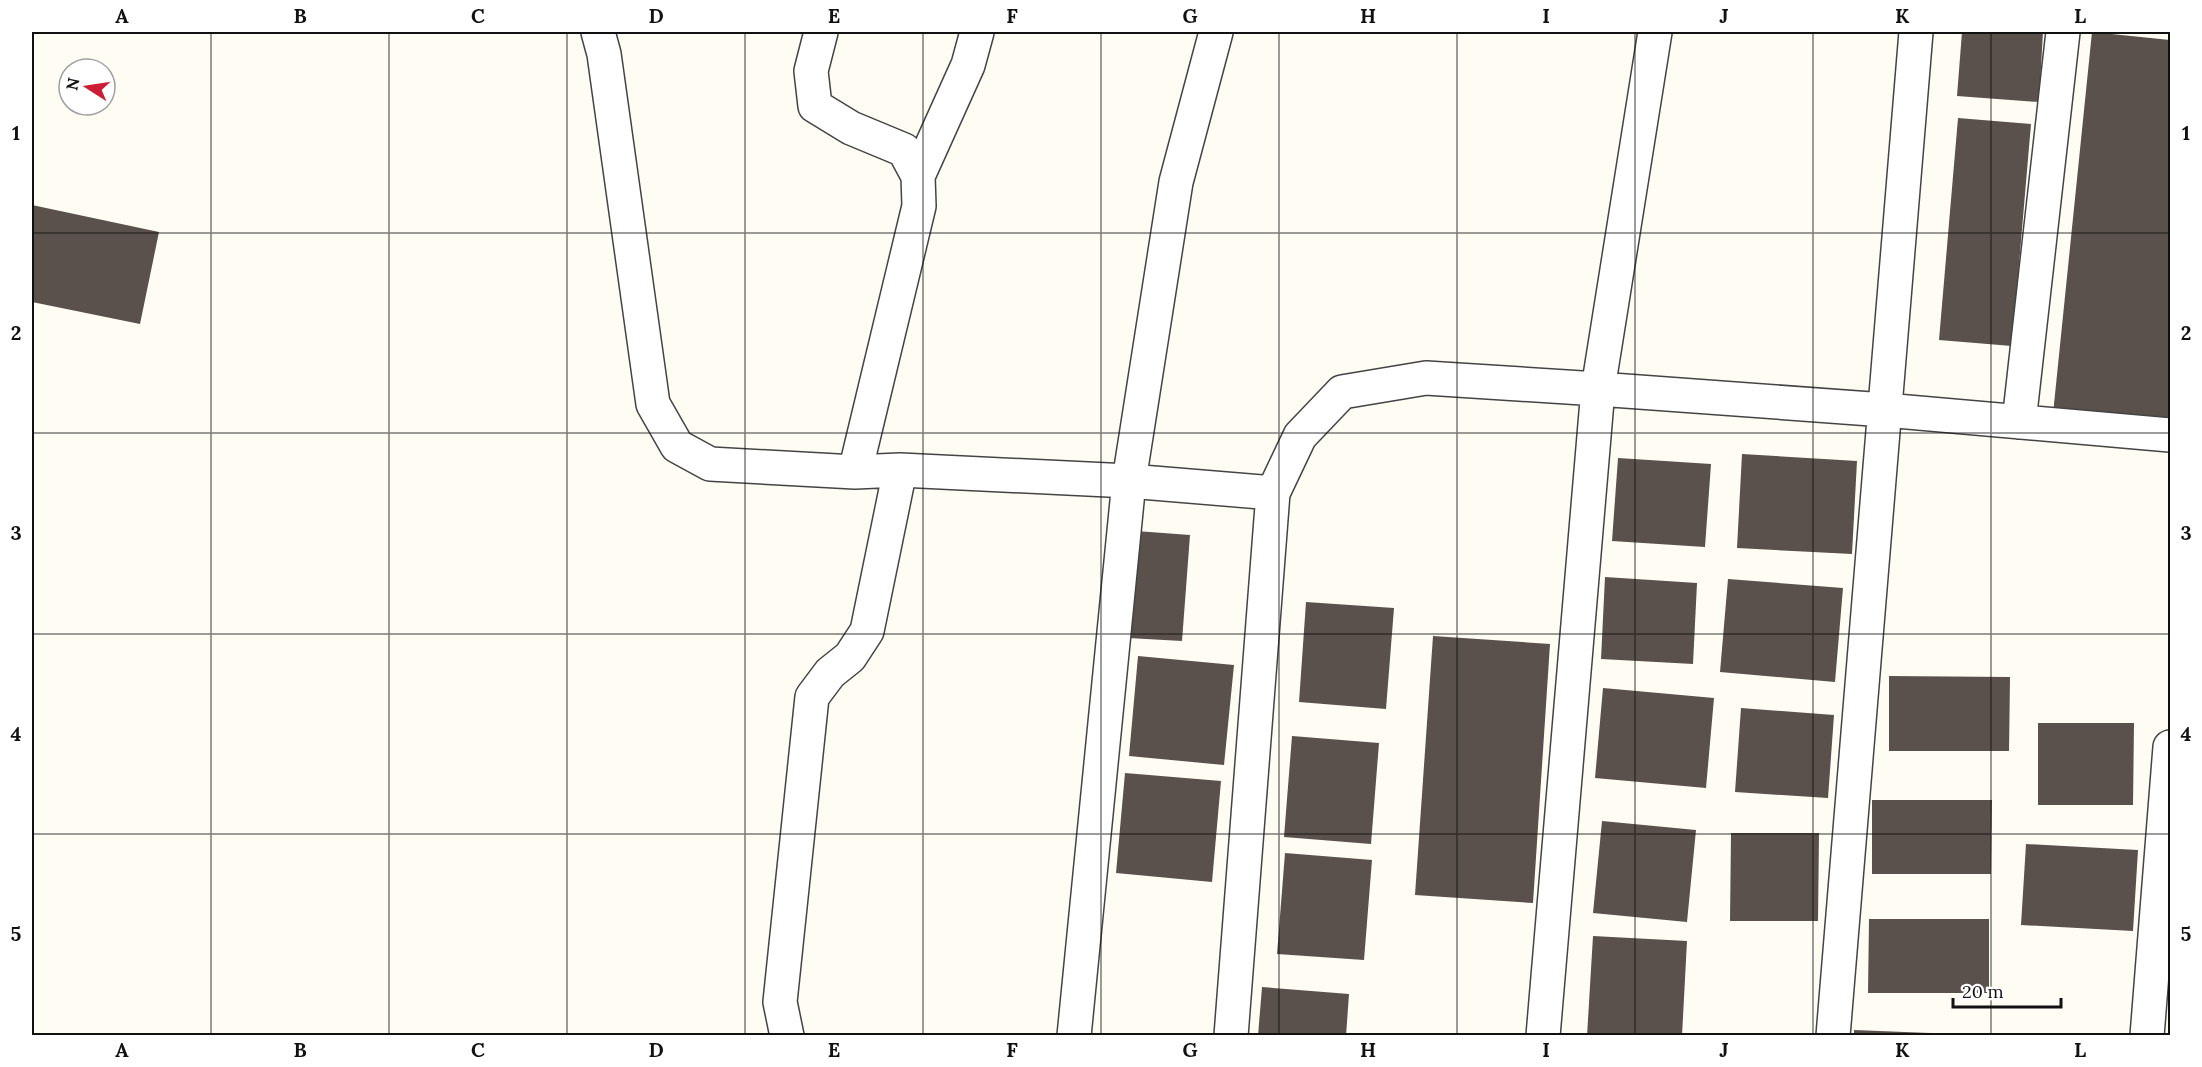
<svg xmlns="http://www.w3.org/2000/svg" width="2202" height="1067" viewBox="0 0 2202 1067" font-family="Lora,serif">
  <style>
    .building { fill: #5a504c }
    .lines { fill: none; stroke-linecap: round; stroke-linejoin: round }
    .street-casing { stroke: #444; stroke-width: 36 }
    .street { stroke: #fff; stroke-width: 33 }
    .grid { fill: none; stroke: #111; stroke-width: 1.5; stroke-opacity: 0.55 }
    .neatline { fill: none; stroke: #111; stroke-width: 2 }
    .grid-label { font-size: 20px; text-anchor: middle; font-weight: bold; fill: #111 }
  </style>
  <rect width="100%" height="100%" fill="#fffcf4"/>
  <!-- building -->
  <path class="building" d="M1962 32H2043L2039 102 1957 96Z
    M2092 32 2170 40V426L2053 414Z
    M1958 118 2031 124 2012 346 1939 340Z
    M32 205 159 232 140 324 32 302Z
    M1742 454 1857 461 1852 554 1737 548Z
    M1618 458 1711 464 1705 547 1612 541Z
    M1136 531 1190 535 1182 641 1128 638Z
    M1605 577 1697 583 1693 664 1601 659Z
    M1728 579 1843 588 1835 682 1720 672Z
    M1306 602 1394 608 1386 709 1299 702Z
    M1433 636 1550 644 1533 903 1415 895Z
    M1138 656 1234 665 1224 765 1129 756Z
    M1889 676 2010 677 2009 751H1889Z
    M1603 688 1714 698 1706 788 1595 778Z
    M1741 708 1834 715 1828 798 1735 792Z
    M2038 723H2134L2133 805H2038Z
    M1292 736 1379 743 1371 844 1284 837Z
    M1125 773 1221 781 1212 882 1116 873Z
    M1872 800H1992L1991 874H1872Z
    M1602 821 1696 830 1687 922 1593 913Z
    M1731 833H1819L1818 921H1730Z
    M2026 844 2138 850 2133 931 2021 925Z
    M1285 853 1372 860 1364 960 1277 954Z
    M1869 919H1989V993H1868Z
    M1593 936 1687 941 1682 1036H1587Z
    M1262 987 1349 994 1346 1036H1258Z
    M1854 1030 1955 1034V1036H1854Z"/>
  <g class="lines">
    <!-- street casing -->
    <g class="street-casing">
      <path id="street" d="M598 32 604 54 653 404 677 446 710 464 855 472 900 470 1129 481 1273 493
        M821 32 811 71 815 106 851 128 904 150 918 176 919 206 855 472
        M918 176 968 65 977 32
        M2019 422 2063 32
        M787 1036 780 1002 812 697 830 673 850 657 867 631 900 470
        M1074 1036 1129 481 1176 182 1216 32
        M1231 1036 1273 493 1300 436 1342 392 1426 378 1598 389 1885 410 2170 435
        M1543 1036 1598 389 1655 32
        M1833 1036 1916 32
        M2147 1036 2170 747"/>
    </g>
    <!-- street -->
    <use href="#street" class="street"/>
  </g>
  <!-- grid -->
  <path class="grid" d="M211 32V1036M389 32V1036M567 32V1036M745 32V1036M923 32V1036M1101 32V1036M1279 32V1036M1457 32V1036M1635 32V1036M1813 32V1036M1991 32V1036M32 233H2170M32 433H2170M32 634H2170M32 834H2170"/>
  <!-- border -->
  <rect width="2202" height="1067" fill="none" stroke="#ffffff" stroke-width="66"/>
  <!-- north arrow -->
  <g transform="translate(87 87) rotate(282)"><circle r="28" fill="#ffffff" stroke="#a0a0a0" stroke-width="1.5"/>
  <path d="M0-4.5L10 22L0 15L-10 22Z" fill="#cc1d35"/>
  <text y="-9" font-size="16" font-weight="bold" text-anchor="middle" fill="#111111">N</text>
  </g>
  <!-- scale -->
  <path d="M1953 998v9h108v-9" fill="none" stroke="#111111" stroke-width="3"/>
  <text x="1962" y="998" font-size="18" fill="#111111" stroke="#ffffff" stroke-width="4.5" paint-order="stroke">20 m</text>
  <rect x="33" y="33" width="2136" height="1001" class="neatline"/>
  <g class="grid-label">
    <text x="122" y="23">A</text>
    <text x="300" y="23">B</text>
    <text x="478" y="23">C</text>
    <text x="656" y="23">D</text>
    <text x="834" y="23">E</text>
    <text x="1012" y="23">F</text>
    <text x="1190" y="23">G</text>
    <text x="1368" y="23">H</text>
    <text x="1546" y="23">I</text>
    <text x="1724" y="23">J</text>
    <text x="1902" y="23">K</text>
    <text x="2080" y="23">L</text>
    <text x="16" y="140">1</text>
    <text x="2186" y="140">1</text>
    <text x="16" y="340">2</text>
    <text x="2186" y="340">2</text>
    <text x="16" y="540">3</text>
    <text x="2186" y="540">3</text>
    <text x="16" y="741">4</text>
    <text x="2186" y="741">4</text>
    <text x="16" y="941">5</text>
    <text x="2186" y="941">5</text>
    <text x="122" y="1057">A</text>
    <text x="300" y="1057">B</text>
    <text x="478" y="1057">C</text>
    <text x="656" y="1057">D</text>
    <text x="834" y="1057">E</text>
    <text x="1012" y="1057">F</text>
    <text x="1190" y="1057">G</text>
    <text x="1368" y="1057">H</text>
    <text x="1546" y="1057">I</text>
    <text x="1724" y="1057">J</text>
    <text x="1902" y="1057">K</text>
    <text x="2080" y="1057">L</text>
  </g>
</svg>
